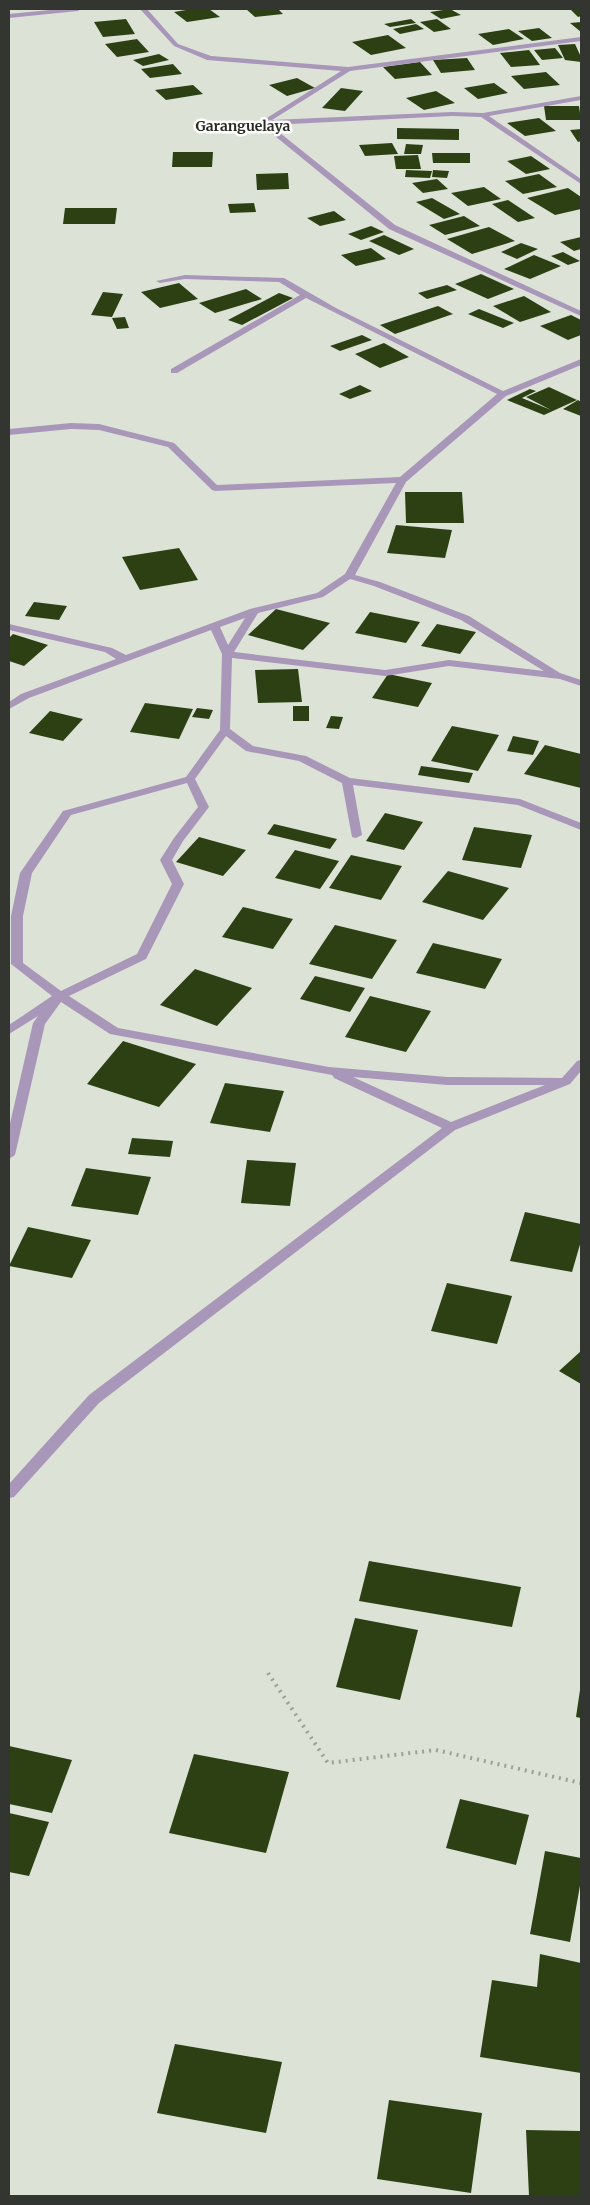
<svg xmlns="http://www.w3.org/2000/svg" width="590" height="2205" viewBox="0 0 590 2205" font-family="Merriweather,serif">
  <style>
    .building { fill: #2d4014 }
    .lines { fill: none; stroke-linecap: round; stroke-linejoin: round }
    .path { stroke: #9ca197; stroke-width: 4; stroke-dasharray: 2 5; stroke-linecap: butt }
    .minor { fill: #a897b9; fill-rule: evenodd }
    .labels { text-anchor: middle; stroke-width: 5; stroke-linejoin: round; paint-order: stroke }
    .far-neighbourhood-label { font-size: 14px; font-weight: bold; fill: #272c22; stroke: #fff }
  </style>
  <rect width="100%" height="100%" fill="#dce3d6"/>
  <!-- building -->
  <path class="building" d="M192 9H209L220 17 187 22 174 12Z
    M246 9H278L283 14 255 17Z
    M450 9 461 15 441 19 430 12Z
    M570 9H581V16L578 17Z
    M126 19 135 34 103 37 94 22Z
    M411 19 416 23 390 27 384 24Z
    M437 19 451 29 434 32 420 22Z
    M581 22V32L570 23Z
    M416 24 424 29 400 34 393 29Z
    M539 28 552 38 532 41 518 31Z
    M509 29 524 39 493 45 478 34Z
    M388 35 406 48 371 55 352 42Z
    M137 39 149 52 117 57 105 44Z
    M575 44 581 57V62L565 60 558 45Z
    M555 48 563 58 542 60 534 50Z
    M529 50 540 65 511 67 500 53Z
    M159 54 169 60 143 66 133 60Z
    M467 58 475 70 441 73 433 60Z
    M420 62 432 75 395 79 383 67Z
    M173 64 182 74 150 78 141 69Z
    M546 72 560 85 524 89 511 76Z
    M297 78 315 88 287 96 269 85Z
    M494 83 508 93 478 99 464 88Z
    M193 85 203 94 166 100 155 90Z
    M341 88 363 91 345 111 322 108Z
    M436 91 455 103 424 110 406 98Z
    M544 106H579L581 120H546Z
    M539 118 556 131 525 136 507 123Z
    M397 128 459 129V140L397 139Z
    M581 129V141L578 142 570 130Z
    M392 143 398 154 365 156 359 145Z
    M406 144 423 145 421 154H404Z
    M173 152H213L212 167H172Z
    M432 153H470V163H433Z
    M418 155 421 169H396L394 156Z
    M531 156 550 169 526 174 507 161Z
    M406 170 432 171 430 178 405 177Z
    M433 170 449 171 447 178 432 177Z
    M288 173 289 189 257 190 256 174Z
    M539 174 557 187 523 194 505 181Z
    M437 179 448 189 423 193 412 183Z
    M484 187 501 199 468 206 451 193Z
    M568 188 581 197V209L555 215 527 198Z
    M432 198 460 214 444 219 416 202Z
    M508 200 535 218 518 222 492 204Z
    M254 203 256 212 230 213 228 204Z
    M65 208H117L115 224H63Z
    M334 211 346 220 320 226 307 218Z
    M464 216 480 226 445 235 429 225Z
    M371 226 384 232 361 240 348 234Z
    M489 227 515 241 472 254 447 239Z
    M384 235 414 249 399 255 369 241Z
    M581 237V249L574 251 560 242Z
    M521 243 538 249 517 259 501 252Z
    M371 248 386 259 356 266 341 255Z
    M563 252 580 261 568 265 551 256Z
    M534 255 561 266 530 279 504 269Z
    M481 274 514 289 488 299 455 284Z
    M179 283 198 299 160 308 141 292Z
    M447 285 457 290 427 299 418 293Z
    M246 289 262 299 215 313 199 303Z
    M103 292 123 294 112 317 91 315Z
    M279 293 293 298 242 325 228 320Z
    M524 296 551 312 520 322 493 306Z
    M438 306 453 314 395 334 380 325Z
    M479 309 514 323 503 328 468 314Z
    M571 315 581 320V335L568 340 540 326Z
    M125 317 129 328 117 329 112 318Z
    M362 335 372 340 340 351 330 346Z
    M384 343 409 357 380 368 355 354Z
    M360 385 372 391 350 399 339 394Z
    M549 387 577 400 544 415 507 400 530 389 536 391 522 398 551 410 526 397Z
    M578 400 581 402V416L563 409Z
    M405 492H462L464 523H406Z
    M396 525 452 530 445 558 387 553Z
    M179 548 198 580 140 590 122 557Z
    M34 602 67 606 59 620 25 616Z
    M276 609 330 623 303 650 248 635Z
    M370 612 420 622 406 643 355 633Z
    M437 624 476 632 460 654 421 646Z
    M13 634 48 645 24 666 9 661V638Z
    M298 669 302 702 258 703 255 670Z
    M388 674 432 683 418 707 372 698Z
    M145 703 193 709 179 739 130 732Z
    M293 706H309V721H293Z
    M197 708 213 710 209 719 192 717Z
    M50 711 83 719 63 741 29 733Z
    M331 716 343 717 339 729 326 728Z
    M452 726 499 735 478 771 431 761Z
    M513 736 539 741 533 755 507 751Z
    M545 745 581 754V788L524 774Z
    M421 766 473 773 469 783 418 775Z
    M385 813 423 822 404 850 366 841Z
    M274 824 337 839 330 849 267 834Z
    M474 827 532 835 521 868 462 860Z
    M199 837 246 850 223 876 176 862Z
    M295 850 339 861 320 889 275 878Z
    M351 855 402 866 381 900 329 888Z
    M448 871 509 888 483 920 422 902Z
    M243 907 293 919 273 949 222 937Z
    M335 925 397 940 372 979 309 964Z
    M433 943 502 959 485 989 416 973Z
    M195 969 252 988 217 1026 160 1005Z
    M315 976 365 988 350 1012 300 999Z
    M370 996 431 1011 406 1052 345 1037Z
    M123 1041 196 1064 159 1107 87 1084Z
    M225 1083 284 1091 270 1132 210 1123Z
    M132 1138 173 1141 170 1157 128 1154Z
    M247 1160 296 1163 290 1206 241 1203Z
    M86 1168 151 1177 138 1215 71 1206Z
    M525 1212 581 1224V1241L572 1272 510 1261Z
    M28 1227 91 1240 72 1278 9 1266Z
    M447 1283 512 1296 497 1344 431 1331Z
    M581 1351V1384L559 1371Z
    M369 1561 521 1587 512 1627 359 1601Z
    M355 1618 418 1630 400 1700 336 1687Z
    M580 1690 581 1691V1718L576 1717Z
    M9 1746 72 1760 52 1813 9 1804Z
    M194 1754 289 1772 266 1853 169 1833Z
    M460 1799 529 1815 516 1865 446 1848Z
    M9 1813 49 1822 29 1876 9 1872Z
    M545 1851 581 1858V1880L570 1942 530 1934Z
    M540 1954 581 1963V2073L480 2057 492 1980 537 1987Z
    M175 2044 282 2062 266 2133 157 2113Z
    M389 2100 482 2113 471 2193 377 2179Z
    M526 2130 581 2131V2196H529Z"/>
  <g class="lines">
    <!-- path -->
    <path class="path" d="M268 1673 328 1763 436 1750 581 1783"/>
    <!-- minor -->
    <path class="minor" d="M60 9H81L78 11 9 18V14Z
      M140 9H147L178 44 211 56 348 67 581 37V41L350 71 272 120 452 112 483 113 581 96V100L489 116 581 179V184L481 117 452 116 270 125 395 225 581 311V316L389 229 259 123 341 71 207 60 174 46Z
      M185 275 284 278 336 308 503 391 581 359V365L506 396 406 482 355 575 380 582 469 616 560 673 581 680V686L560 679 449 666 385 676 232 658 230 729 253 746 306 756 350 778 520 799 581 823V830L518 805 353 785 362 835 356 838 352 837 342 783 299 761 246 751 226 736 195 779 209 807 183 841 172 860 184 884 146 959 69 996 118 1028 329 1067 447 1077 562 1078 577 1061 581 1060V1071L570 1084 455 1130 99 1403 14 1497 9 1498V1484L89 1395 442 1128 334 1078 332 1075 110 1034 61 1002 45 1024 15 1155 9 1159V1128L33 1023 38 1016 9 1034V1025L52 996 11 964V916L20 873 63 811 186 777 220 730 222 654 211 630 29 698 9 709V702L21 694 116 659 105 652 9 630V624L112 648 126 655 250 609 317 593 345 574 396 483 215 491 212 490 168 447 99 430 71 429 9 435V429L71 423 99 424 174 443 217 485 400 477 497 394 306 298 177 373H171V369L300 295 279 282 185 279 160 283 156 281ZM350 579 374 586 461 620 544 671 449 660 385 670 234 652 258 613 323 597ZM245 618 228 645 220 627ZM187 783 198 807 174 838 160 860 172 884 137 954 61 991 23 963V916L32 873 71 815ZM353 1077 447 1085H545L451 1122Z"/>
  </g>
  <g class="labels">
    <!-- far-neighbourhood labels -->
    <g class="far-neighbourhood-label">
      <text x="243" y="131">Garanguelaya</text>
    </g>
  </g>
  <!-- border -->
  <rect width="590" height="2205" fill="none" stroke="#333530" stroke-width="20"/>
</svg>
